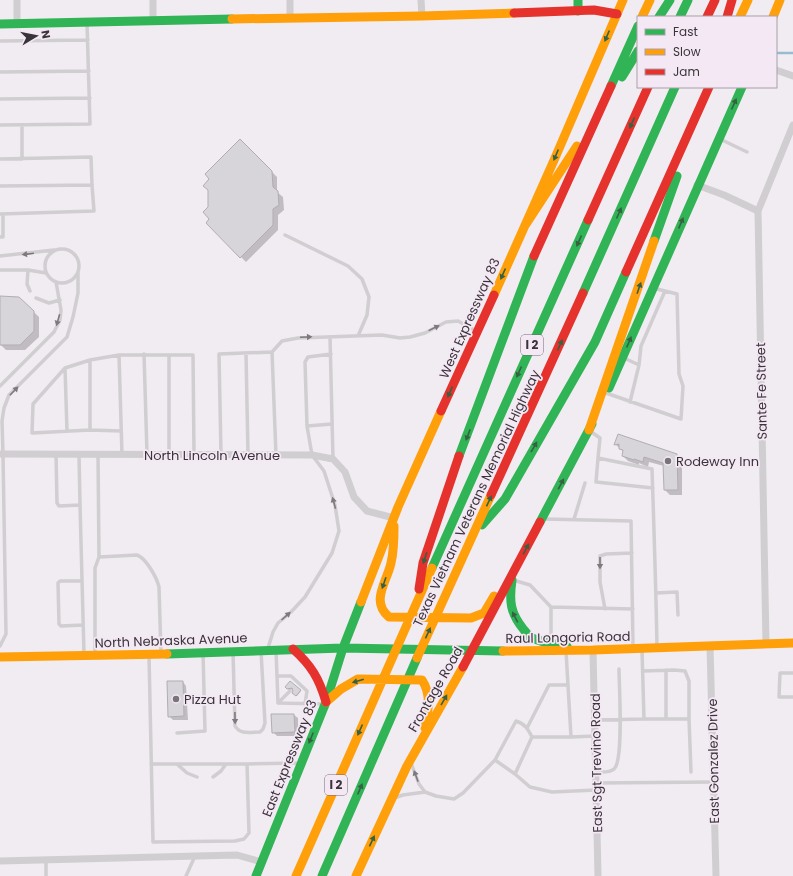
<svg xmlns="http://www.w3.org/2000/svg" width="793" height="876" viewBox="0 0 793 876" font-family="Poppins,sans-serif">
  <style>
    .shadow { fill: #0003 }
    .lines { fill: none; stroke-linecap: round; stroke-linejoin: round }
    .stream { stroke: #96bccd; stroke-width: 2.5 }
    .building { fill: #d7d4da; stroke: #b1adb3 }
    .lane { stroke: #d0ced0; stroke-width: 3.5 }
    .street { stroke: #d0ced0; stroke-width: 7 }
    .fast { stroke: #30b455; stroke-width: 9 }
    .slow { stroke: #ff9f0a; stroke-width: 9 }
    .jam { stroke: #e5322d; stroke-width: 9 }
    .oneway { fill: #366143 }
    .oneway2 { fill: #7d797d }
    .poi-dot { fill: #79747a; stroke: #f4e8f5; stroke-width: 1.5 }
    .labels { text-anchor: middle; stroke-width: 3.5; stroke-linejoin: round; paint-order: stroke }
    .shield { fill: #f4e8f5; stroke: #716a71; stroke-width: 1 }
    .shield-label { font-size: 12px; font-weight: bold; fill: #393439 }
    .street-label { font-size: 13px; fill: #393439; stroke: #f4e8f5 }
    .poi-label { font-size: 13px; fill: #393439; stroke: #f4e8f5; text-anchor: start }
  </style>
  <rect width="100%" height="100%" fill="#f1ebf2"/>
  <!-- shadow -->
  <path class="shadow" d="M240 140 277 177V192L283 197 284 210 278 215V230L246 262 207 223 211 219 209 207Z
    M0 297 19 298 39 317V337L25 350H6L0 344Z
    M619 435 676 455 682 460V495H670L665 490 664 466 649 462 648 467 639 463V465L628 461 623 456 624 452 616 445Z
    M183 682 186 686 188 720H173L169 716Z
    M290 682 301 691 297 696 293 693V689L289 690 286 687Z
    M294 715 298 718V736H277L273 732Z"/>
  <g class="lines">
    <!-- stream -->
    <path class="stream" d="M776 53H793"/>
  </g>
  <!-- building -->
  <path class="building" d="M240 139 272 171 273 187 278 191 279 205 273 209V225L240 258 206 223 209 219 203 212 208 207V190L203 186 209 179 205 174Z
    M0 296 19 297 34 311V331L20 345H0Z
    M618 434 677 454 678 490H664L663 463 644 457 643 462 634 459V460L622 456 623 450 619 449V444L614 445Z
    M167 681H183L184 716 168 717Z
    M290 681 301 690 296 696 292 693 293 691 292 688 287 689 285 687Z
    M271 714H294L295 732 272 733Z"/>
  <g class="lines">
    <!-- lane -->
    <path class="lane" d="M0 41 88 40
      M0 72 89 71
      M0 99 90 98
      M0 125 90 124 87 23
      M22 125V159
      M720 139 747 152
      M0 159 91 157 92 185 94 211 0 214
      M0 186 92 185
      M285 235 348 266 362 279 369 297 367 315 358 336
      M0 237H3V214
      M45 266a17 17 0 1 1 34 0a17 17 0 1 1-34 0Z
      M0 256 54 250
      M0 270H28L46 273
      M28 270 27 284 30 291
      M36 298 49 303 60 300
      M330 337 333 459
      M272 352 282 341 298 338 382 335 400 338 410 337 425 333 446 322 458 321 476 331
      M246 353 248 455
      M144 354 147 454
      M119 355 122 455
      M169 355V454
      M624 358 639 365 630 402
      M90 360V430L121 431
      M639 365 641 346 665 291 653 288
      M65 368 67 431
      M0 386 54 332 60 320 61 310 56 282
      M606 393 681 419 683 386 679 374 677 294 665 291
      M307 426 332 424
      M90 430 32 433 33 404 65 368 90 360 119 355H193L194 454
      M590 431 600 438 598 458
      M56 454 57 503 59 506 80 505 79 454
      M221 455 219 354 272 352 276 455
      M653 488 596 482 598 458 652 469C654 529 656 588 657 648
      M80 505 84 654
      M545 519 631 521 633 648
      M574 519 585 483
      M99 557 137 555C146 558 157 578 159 587L161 654
      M513 580 530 585 551 607
      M82 581H60L58 583 59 624 61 626 83 625
      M656 593 677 592 678 615
      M605 609 600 582V556L606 554 632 553
      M551 641V607L633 609
      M0 646 6 634 3 454 2 421 4 408 9 395 67 337 73 317 78 293V272
      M268 648 273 632 278 623 291 612 305 597 332 553 339 531 335 505 324 471 312 455 307 426 305 362 308 357 331 354
      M276 650 278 703 323 704
      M566 651 571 737 595 736
      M233 652 235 726C240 735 251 732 260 732L263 729 265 723 261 651
      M95 654V568L99 557 98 454
      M149 655 153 842 235 841 244 839 249 833 247 764H151
      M666 670V719
      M643 671 674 670 685 671 689 681V719
      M793 673H780L779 697H793
      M278 676H291L307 691 305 704
      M278 703 290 691
      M644 719H689L691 772
      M595 720 644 719 642 650
      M527 728 549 685H568
      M177 733 205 731 203 653
      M571 737H532L515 774 530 787 552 792 596 790
      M495 760 515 774
      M411 763 419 784 425 792
      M177 764 187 773 197 777
      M247 764 300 763
      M596 772C601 772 610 773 614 769 624 761 619 685 619 669
      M213 777 221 771 226 764
      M596 783 713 782
      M394 798 403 795 425 792 436 796 454 799 463 793 495 760 516 721C525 724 528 729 532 737
      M46 876V860
      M186 876 195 856"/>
    <!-- street -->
    <path class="street" d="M17 0V24
      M153 0V20
      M290 0V17
      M421 0 422 16
      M776 70 793 76
      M697 185 724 195 758 211
      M0 454 312 455 333 459 345 472 354 497 367 511 394 518
      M766 644 758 211 793 125
      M710 646 716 876
      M593 650 598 876
      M0 861 237 855 262 862"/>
    <!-- fast -->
    <path class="fast" d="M578 0V11
      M659 17 670 0
      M680 17 688 0
      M0 24 232 19
      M622 77 638 51
      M611 86 638 26
      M654 241 677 176
      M583 293 675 87
      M609 388 742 87
      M459 456 534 256
      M540 522 592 424
      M482 525 505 499 595 342 626 272
      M432 568 588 220
      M512 580C509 601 510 613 524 630 526 632 528 635 530 637 541 643 555 644 567 646
      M167 654 343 648 503 651
      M256 876 326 702 343 648 361 602
      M322 876 417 658"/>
    <!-- slow -->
    <path class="slow" d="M642 17 650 0
      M740 17 748 0
      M773 17 780 0
      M232 19 422 16 514 13
      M526 224 577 146
      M494 295 555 158 623 0
      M589 430 654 241
      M394 526C394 538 394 551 391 563 387 582 370 601 389 617L471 618 484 613 494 596
      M361 602 398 507 441 411
      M503 651 593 650 793 643
      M0 657 167 654
      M417 658 491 495
      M326 702 341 689 358 679 422 680C432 695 428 712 425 728
      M296 876 432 568
      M356 876 407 766 463 667"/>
    <!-- jam -->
    <path class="jam" d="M514 13 594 10 617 14
      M707 17 715 0
      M727 17 732 0
      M588 220 648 87
      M534 256 611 86
      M626 272 709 87
      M441 411 494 295
      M491 495 583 293
      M419 589 423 563 459 456
      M293 649C311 665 319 678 326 702
      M463 667 540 522"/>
  </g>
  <!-- one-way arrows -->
  <defs><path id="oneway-solid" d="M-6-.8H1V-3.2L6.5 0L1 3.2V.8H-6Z"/></defs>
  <g class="oneway">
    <use href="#oneway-solid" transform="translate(607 36) rotate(113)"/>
    <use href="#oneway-solid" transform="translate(734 104) rotate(-66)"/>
    <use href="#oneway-solid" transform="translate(632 123) rotate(114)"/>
    <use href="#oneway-solid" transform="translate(556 155) rotate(113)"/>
    <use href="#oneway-solid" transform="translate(619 213) rotate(-66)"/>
    <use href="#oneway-solid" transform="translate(681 223) rotate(-67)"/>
    <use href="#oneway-solid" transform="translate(579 241) rotate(114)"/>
    <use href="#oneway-solid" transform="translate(503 274) rotate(114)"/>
    <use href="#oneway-solid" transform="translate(639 288) rotate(-71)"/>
    <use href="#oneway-solid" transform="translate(629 342) rotate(-67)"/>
    <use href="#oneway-solid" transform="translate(560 345) rotate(-66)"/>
    <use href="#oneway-solid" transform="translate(519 372) rotate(114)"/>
    <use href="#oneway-solid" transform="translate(450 392) rotate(114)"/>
    <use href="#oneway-solid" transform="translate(468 435) rotate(111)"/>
    <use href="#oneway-solid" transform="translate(534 447) rotate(-60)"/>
    <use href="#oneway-solid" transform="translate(561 484) rotate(-62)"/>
    <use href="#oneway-solid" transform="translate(489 501) rotate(-65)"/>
    <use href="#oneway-solid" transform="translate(526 549) rotate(-62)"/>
    <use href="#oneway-solid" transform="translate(425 558) rotate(108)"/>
    <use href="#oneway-solid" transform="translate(384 583) rotate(109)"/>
    <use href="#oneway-solid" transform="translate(515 617) rotate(-117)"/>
    <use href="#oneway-solid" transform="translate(428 633) rotate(-65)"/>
    <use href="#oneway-solid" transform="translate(358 681) rotate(164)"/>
    <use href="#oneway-solid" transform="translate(444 700) rotate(-60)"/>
    <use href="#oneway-solid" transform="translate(360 730) rotate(114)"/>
    <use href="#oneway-solid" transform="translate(311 738) rotate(112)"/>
    <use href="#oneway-solid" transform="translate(360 789) rotate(-67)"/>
    <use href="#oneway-solid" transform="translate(372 841) rotate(-65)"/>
  </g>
  <g class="oneway2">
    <use href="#oneway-solid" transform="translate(28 254) rotate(173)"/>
    <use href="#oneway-solid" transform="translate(58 320) rotate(106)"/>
    <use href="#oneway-solid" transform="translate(434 328) rotate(-26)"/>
    <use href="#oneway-solid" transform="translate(306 337) rotate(-2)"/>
    <use href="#oneway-solid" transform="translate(14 391) rotate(-46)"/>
    <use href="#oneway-solid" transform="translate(334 503) rotate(-105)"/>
    <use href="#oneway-solid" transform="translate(600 563) rotate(90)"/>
    <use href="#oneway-solid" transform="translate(286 616) rotate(-42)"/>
    <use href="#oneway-solid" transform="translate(235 718) rotate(89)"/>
    <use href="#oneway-solid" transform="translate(416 776) rotate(-110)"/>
  </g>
  <!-- markers -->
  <g class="poi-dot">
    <circle cx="668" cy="461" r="4"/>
    <circle cx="176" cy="699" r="4"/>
  </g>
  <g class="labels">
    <!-- shield labels -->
    <g class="shield">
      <rect x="521" y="335" width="22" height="20" rx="3"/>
      <rect x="325" y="775" width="22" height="20" rx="3"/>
    </g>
    <g class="shield-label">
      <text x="532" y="349">I 2</text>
      <text x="336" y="789">I 2</text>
    </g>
    <!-- street labels -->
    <g class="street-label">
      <text transform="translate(469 318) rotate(-66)" y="5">West Expressway 83</text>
      <text transform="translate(761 391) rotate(-91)" y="5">Sante Fe Street</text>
      <text x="212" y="460">North Lincoln Avenue</text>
      <text transform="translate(476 498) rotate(-65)" y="5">Texas Vietnam Veterans Memorial Highway</text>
      <text transform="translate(568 637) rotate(-1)" y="5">Raul Longoria Road</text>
      <text transform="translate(171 640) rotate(-2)" y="5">North Nebraska Avenue</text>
      <text transform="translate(435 689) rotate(-60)" y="5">Frontage Road</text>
      <text transform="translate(289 758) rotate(-68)" y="5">East Expressway 83</text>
      <text transform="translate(713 761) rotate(-91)" y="5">East Gonzalez Drive</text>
      <text transform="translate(596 763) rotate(-91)" y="5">East Sgt Trevino Road</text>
    </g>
    <!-- poi labels -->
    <g class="poi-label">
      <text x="676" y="466">Rodeway Inn</text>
      <text x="184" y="704">Pizza Hut</text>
    </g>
  </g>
  <!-- legend -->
  <rect x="637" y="16" width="140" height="72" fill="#f4e8f5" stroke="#a9a0aa"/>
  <rect x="645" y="29" width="20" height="6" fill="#30b455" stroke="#a9a0aa"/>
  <text x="673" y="36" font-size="12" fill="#393439">Fast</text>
  <rect x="645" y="49" width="20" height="6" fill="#ff9f0a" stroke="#a9a0aa"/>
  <text x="673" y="56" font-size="12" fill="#393439">Slow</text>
  <rect x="645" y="69" width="20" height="6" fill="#e5322d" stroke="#a9a0aa"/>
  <text x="673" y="76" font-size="12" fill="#393439">Jam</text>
  <!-- north arrow -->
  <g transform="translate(36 36) rotate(80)" stroke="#f4e8f5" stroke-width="3" paint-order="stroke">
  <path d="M0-3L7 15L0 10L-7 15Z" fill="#393439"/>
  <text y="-6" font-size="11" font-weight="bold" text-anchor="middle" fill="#393439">N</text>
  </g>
</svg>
